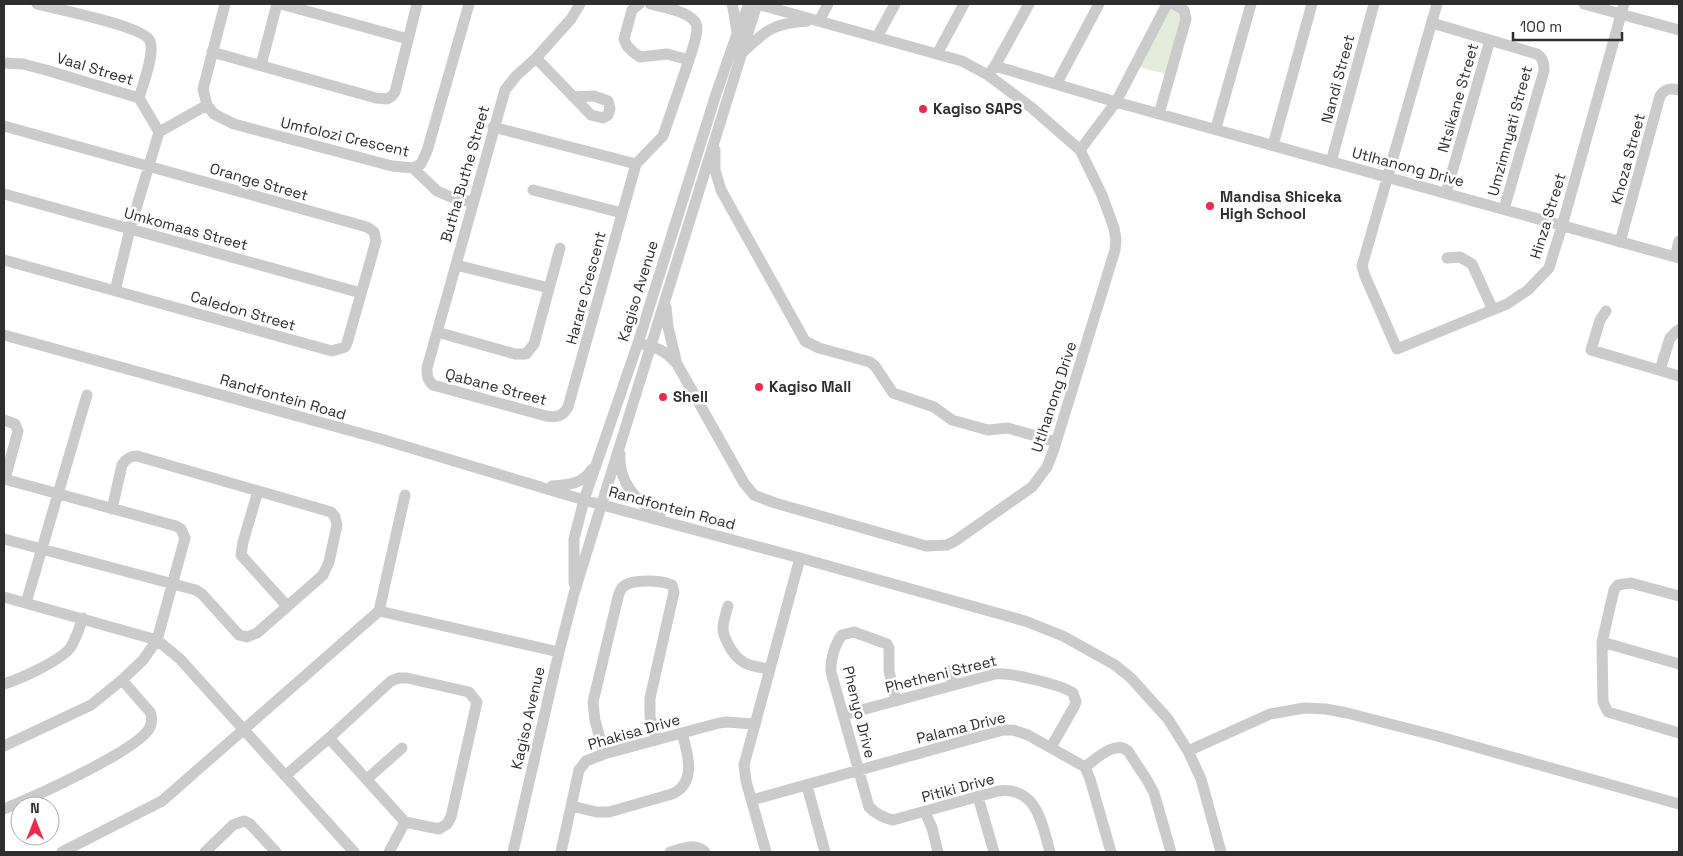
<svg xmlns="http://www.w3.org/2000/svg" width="1683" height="856" viewBox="0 0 1683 856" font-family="'Space Grotesk',sans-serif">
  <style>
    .green { fill: #e6ecdb }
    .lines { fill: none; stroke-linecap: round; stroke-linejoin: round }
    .minor { stroke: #cbcbcb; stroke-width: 11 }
    .poi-dot { fill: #eb2b49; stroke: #fff; stroke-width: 2 }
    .labels { text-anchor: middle; stroke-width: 5; stroke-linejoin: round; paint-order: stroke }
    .street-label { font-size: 15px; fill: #2e2e2e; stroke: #fff }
    .poi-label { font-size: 15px; font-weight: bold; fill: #2e2e2e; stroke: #fff; text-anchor: start }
  </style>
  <rect width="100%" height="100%" fill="#fff"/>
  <!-- green -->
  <path class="green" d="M1168 7 1182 13 1166 74 1138 67Z"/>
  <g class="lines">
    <!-- minor -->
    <path class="minor" d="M37 4C56 9 144 26 150 41 155 54 143 84 139 98
      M225 4 203 89 207 105 214 114 234 124 392 166 413 168 421 164 427 151 469 4
      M281 4 408 39
      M580 4 571 19 536 58 516 76 505 90 427 368C427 375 427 380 433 385L546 416C557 418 563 416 568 407L636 164
      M639 4 632 10 624 39 627 46 633 52 640 57 667 54 689 60C692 50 697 38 697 28 697 12 662 7 650 4
      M732 4 734 13 737 32
      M1437 4 1362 266 1365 276 1397 349 1507 304 1528 290 1549 268 1562 226 1624 4
      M1584 4 1679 30
      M819 21 828 4
      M1432 23 1537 54C1543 58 1544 63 1544 71L1504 209
      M877 37 895 4
      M212 52 376 98 387 99 392 96 395 92 417 4
      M743 52C766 30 774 23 807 21
      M937 54 964 4
      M536 58 591 115 603 118 608 115 610 109 608 101 594 96 573 97
      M4 63 23 64 46 70 139 98 159 132
      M261 65 277 4
      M995 66 1029 4
      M988 75 995 66 1116 102 1679 258
      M1057 83 1099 4
      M1159 114 1186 19 1184 10 1174 4
      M4 126 367 227 374 232 376 241 347 343 345 347 332 351 4 260
      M493 127 636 164
      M1216 128 1251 4
      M1273 145 1312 4
      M715 150V170L721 190 805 341 819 348 870 362 875 366 893 393 934 407 952 420 988 430 1008 428 1056 442
      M1080 150 1116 102 1167 4
      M1331 162 1374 4
      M636 164 663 136 689 60
      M413 168 437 191 453 198 473 202
      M533 190 622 213
      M1446 193 1490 40
      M4 194 361 293
      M1620 242 1660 96C1665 88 1671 88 1679 90
      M1675 257 1679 241
      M1447 258 1460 257 1472 264 1493 310
      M456 265 549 288
      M115 291 130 229 159 132 207 105
      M666 307 668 327 676 360
      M1606 311 1600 320 1591 350 1679 376
      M437 332 515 354H526L534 344 560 248
      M4 335 381 439 584 500 800 558 1025 621 1063 636 1115 665 1131 678 1168 719 1188 751 1201 779 1221 852
      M638 343C656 347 665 350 677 364L744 483 754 495 775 503 926 546 947 545 955 541 1032 487 1047 467 1054 449 1115 250 1116 240 1114 228 1102 195 1080 150 1032 108 988 75 962 61 757 4
      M1660 370 1670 338 1678 330
      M4 420 15 424 18 431 5 479
      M620 454C618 483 637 502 660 516
      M4 479 176 526 181 529 185 538 157 640 143 660 122 680 91 705 4 746
      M552 486C568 485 583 484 592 469
      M258 491 243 542 241 555 287 606
      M4 539 196 590 202 594 239 635 247 637 257 633 323 575 329 562 337 525 335 517 331 512 137 456C130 456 126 458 122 465L112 509
      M574 583V539L584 500 638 343 716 94 737 34 749 4
      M1679 596 1631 583 1618 585 1614 590 1602 642 1603 702 1608 712 1679 733
      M4 597 157 640 180 659 354 852
      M26 603 87 395
      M728 606C726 613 723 621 723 629 723 634 726 640 728 644 738 664 749 666 769 669
      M379 611 405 495
      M1602 642 1679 664
      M950 671 953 685
      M399 678H407L469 692 477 702 451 817 447 824 439 829 405 822 329 738 391 681Z
      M4 684C20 679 60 661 70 648 76 640 79 628 83 618
      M896 701 889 671V648L887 644 854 632 842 635C835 644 830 660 831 672L869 807C876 814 883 818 893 820L998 791C1037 786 1042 824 1050 852
      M843 715 995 674C1009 672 1062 685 1073 693L1076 702 1074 707 1051 747
      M1188 751 1270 714 1304 708 1326 709 1347 713 1437 736 1679 804
      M604 754 595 720 593 702 618 597C619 593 620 589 624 586 633 579 661 580 672 585L674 592 650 698V717L657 740
      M1085 767C1096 759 1115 740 1128 751L1147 780 1154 793 1171 852
      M285 776 329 738
      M367 779 402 748
      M807 786 825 852
      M978 797 994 852
      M752 800 1003 730H1013L1028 735 1085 767 1090 779 1111 852
      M572 806 596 812H609L672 794C697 783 688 754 682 733
      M4 809C31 798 140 750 150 727 152 722 152 716 150 712L122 680
      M925 812 932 828 938 852
      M62 852 162 801 379 611 559 652
      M205 852 233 825 244 821 250 824 276 852
      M389 852 405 822
      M513 852 559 652 575 590 757 4
      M561 852 579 770 586 761 604 754 719 723 727 722 754 724
      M670 852C682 849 695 842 705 852
      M766 852 746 781 744 765 800 558"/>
  </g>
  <!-- markers -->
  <g class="poi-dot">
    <circle cx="923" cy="109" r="5"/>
    <circle cx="1210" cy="206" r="5"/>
    <circle cx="759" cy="387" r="5"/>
    <circle cx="663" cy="397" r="5"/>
  </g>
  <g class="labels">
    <!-- street labels -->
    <g class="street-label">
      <text transform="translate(95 69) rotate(17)" y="5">Vaal Street</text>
      <text transform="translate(1338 79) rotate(-75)" y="5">Nandi Street</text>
      <text transform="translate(1458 98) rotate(-74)" y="5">Ntsikane Street</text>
      <text transform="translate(1510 131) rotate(-75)" y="5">Umzimnyati Street</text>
      <text transform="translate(345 137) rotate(13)" y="5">Umfolozi Crescent</text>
      <text transform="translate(1628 159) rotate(-75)" y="5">Khoza Street</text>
      <text transform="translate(1408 167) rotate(15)" y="5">Utlhanong Drive</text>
      <text transform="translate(465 174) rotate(-74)" y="5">Butha Buthe Street</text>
      <text transform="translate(259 182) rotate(16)" y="5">Orange Street</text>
      <text transform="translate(1548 216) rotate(-73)" y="5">Hinza Street</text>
      <text transform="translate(186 229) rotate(15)" y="5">Umkomaas Street</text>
      <text transform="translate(586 288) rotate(-75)" y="5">Harare Crescent</text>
      <text transform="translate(638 291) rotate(-73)" y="5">Kagiso Avenue</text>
      <text transform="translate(243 311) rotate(16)" y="5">Caledon Street</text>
      <text transform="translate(496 387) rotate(15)" y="5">Qabane Street</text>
      <text transform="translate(283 397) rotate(16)" y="5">Randfontein Road</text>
      <text transform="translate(1054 397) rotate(-72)" y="5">Utlhanong Drive</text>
      <text transform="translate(672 508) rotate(15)" y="5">Randfontein Road</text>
      <text transform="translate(941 674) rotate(-14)" y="5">Phetheni Street</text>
      <text transform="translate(859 712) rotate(76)" y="5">Phenyo Drive</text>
      <text transform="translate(528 718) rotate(-77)" y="5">Kagiso Avenue</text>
      <text transform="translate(961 728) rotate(-14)" y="5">Palama Drive</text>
      <text transform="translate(634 732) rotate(-16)" y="5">Phakisa Drive</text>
      <text transform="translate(958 788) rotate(-15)" y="5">Pitiki Drive</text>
    </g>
    <!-- poi labels -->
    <g class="poi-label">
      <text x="933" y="114">Kagiso SAPS</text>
      <text x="1220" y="202">Mandisa Shiceka<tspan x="1220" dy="17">High School</tspan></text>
      <text x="769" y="392">Kagiso Mall</text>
      <text x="673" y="402">Shell</text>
    </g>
  </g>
  <!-- border -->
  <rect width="1683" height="856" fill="none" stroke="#2e2e2e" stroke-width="10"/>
  <!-- north arrow -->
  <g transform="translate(35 821)"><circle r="24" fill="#ffffff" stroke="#ababab"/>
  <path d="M0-4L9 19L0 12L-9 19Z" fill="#eb2b49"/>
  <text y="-8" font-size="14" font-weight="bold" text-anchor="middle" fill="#2e2e2e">N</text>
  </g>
  <!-- scale -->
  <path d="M1513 32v8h109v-8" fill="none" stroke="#2e2e2e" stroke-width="2.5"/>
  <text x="1520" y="32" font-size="15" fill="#2e2e2e" stroke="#ffffff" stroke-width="4" paint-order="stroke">100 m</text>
</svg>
